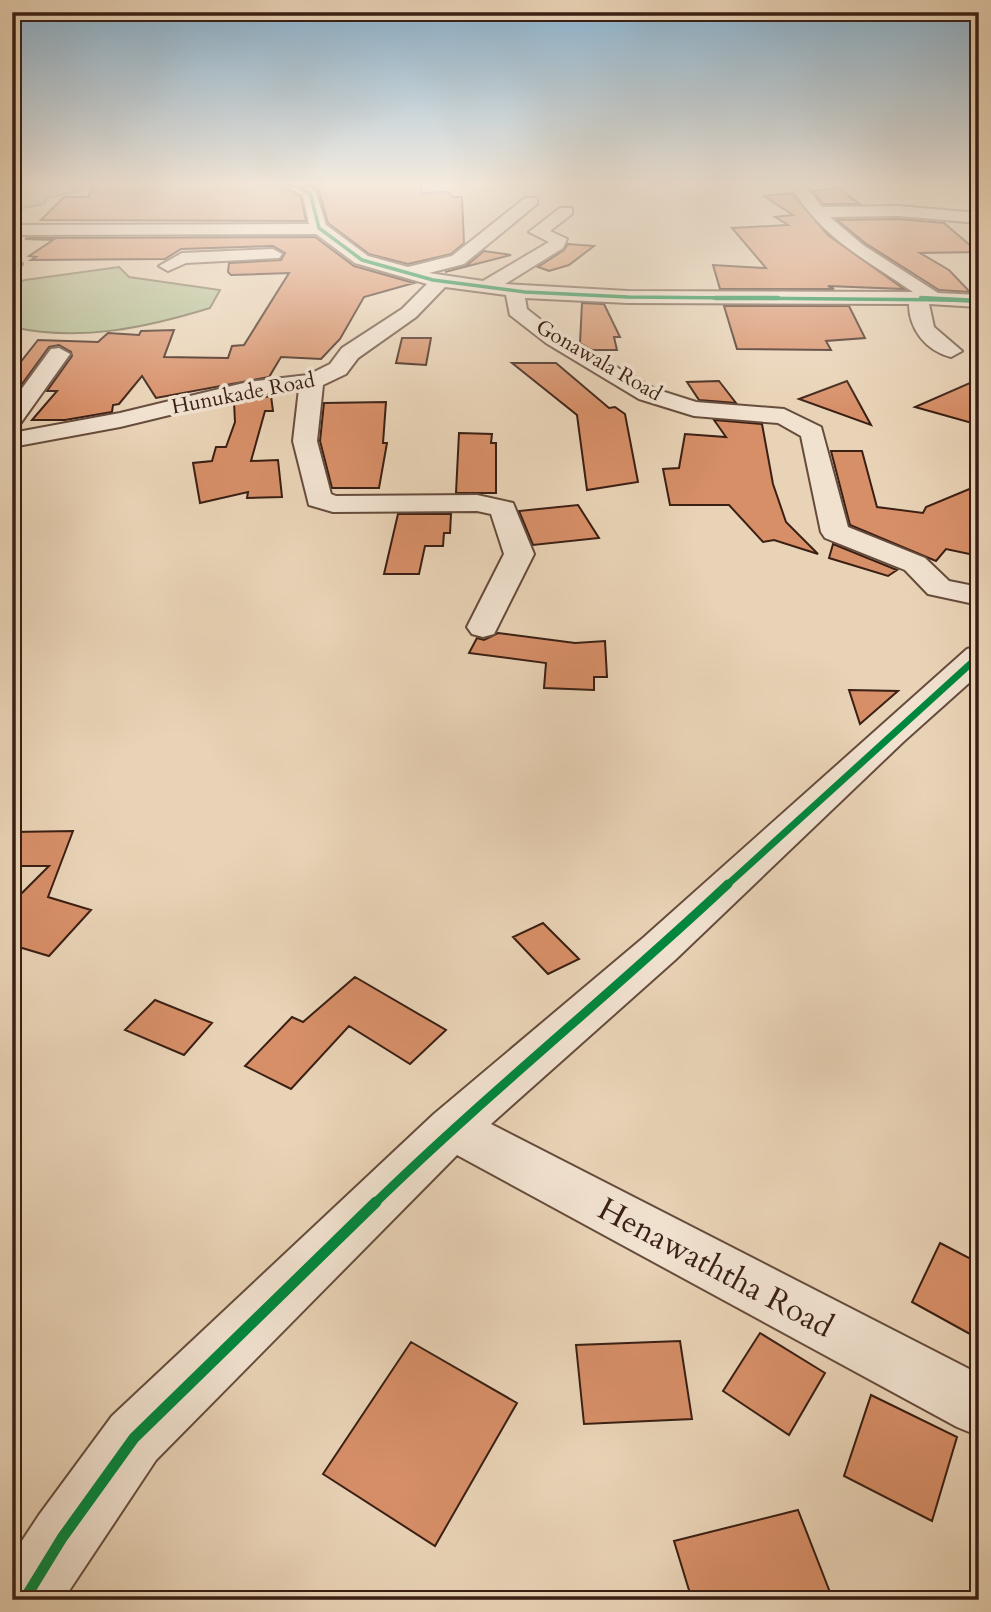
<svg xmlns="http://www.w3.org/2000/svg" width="991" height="1612" viewBox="0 0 991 1612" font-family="Cardo,serif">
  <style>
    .green { fill: #b1be92; stroke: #766e53; stroke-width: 2 }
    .building { fill: #d78f68; stroke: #3a1f14; stroke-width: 2 }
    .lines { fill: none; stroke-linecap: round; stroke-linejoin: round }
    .minor-casing { stroke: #664c3c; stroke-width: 4 }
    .minor { fill: #f1e2d0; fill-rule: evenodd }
    .cycleway-far4-casing { stroke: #f1e2d0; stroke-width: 5 }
    .cycleway-far3-casing { stroke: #f1e2d0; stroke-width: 7 }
    .cycleway-far2-casing { stroke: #f1e2d0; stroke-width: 11 }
    .cycleway-far1-casing { stroke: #f1e2d0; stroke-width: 13 }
    .cycleway-casing { stroke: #f1e2d0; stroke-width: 16 }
    .cycleway-far4 { stroke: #00873e; stroke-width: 3.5 }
    .cycleway-far3 { stroke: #00873e; stroke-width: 4.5 }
    .cycleway-far2 { stroke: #00873e; stroke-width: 7 }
    .cycleway-far1 { stroke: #00873e; stroke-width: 9 }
    .cycleway { stroke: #00873e; stroke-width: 11 }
    .labels { text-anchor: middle; stroke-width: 7; stroke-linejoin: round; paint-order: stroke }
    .far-street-label { font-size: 21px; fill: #3a1f14; stroke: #f1e2d0 }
    .near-street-label { font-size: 32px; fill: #3a1f14; stroke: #f1e2d0 }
  </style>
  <rect width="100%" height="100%" fill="#e9d3b6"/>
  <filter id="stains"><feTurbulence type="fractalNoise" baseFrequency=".00286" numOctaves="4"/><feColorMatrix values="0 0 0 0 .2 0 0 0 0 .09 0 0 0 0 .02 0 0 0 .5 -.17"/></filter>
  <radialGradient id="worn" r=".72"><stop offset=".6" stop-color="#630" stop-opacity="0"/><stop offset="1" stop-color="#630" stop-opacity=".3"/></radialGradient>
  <!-- green -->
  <path class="green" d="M12 184 55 185 82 190 47 198 44 204 12 210Z
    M119 267 129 277 220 290 210 308C145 328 80 342 12 327V285L25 280Z"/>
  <!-- building -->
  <path class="building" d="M92 184H279L301 197 306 221 41 220 64 197H89Z
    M307 184H421L422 193 448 192 453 197H462L464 243 451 254 408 264 369 254 328 223 318 189Z
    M838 188 860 204H823L813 191Z
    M792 193 828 235 904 289 828 286 834 289H720L713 265 766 268 732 228 788 225 775 217 793 215 764 196Z
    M898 219 944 223 978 252 920 253 949 270 970 292 939 290 865 243 837 220Z
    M315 237 354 266 414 283 364 297 340 339 321 359 281 357 269 377 156 398 142 376 119 404 113 405 112 412 65 420H32L57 391H47L72 356 71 352 59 345 49 347 17 391 12 390V373L38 340 98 342 108 333 139 335 141 331 174 330 164 357 228 358 232 346 244 345 289 273 231 275 228 272 229 263 281 260 285 253 273 246 181 249 165 259 31 260 36 257 29 256 53 240 25 239 27 238Z
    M568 244 594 246 569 265 549 271 538 267 564 250Z
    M484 251 511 255 445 272 466 266Z
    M582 303 604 304 620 337H614L617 350H592L580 343Z
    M724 306H849L865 338 826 341 831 350 737 349Z
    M402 338H431L426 365 396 363Z
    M512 363H556L609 408 615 407 625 414 638 482 587 490 577 415Z
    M979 379V425L915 407Z
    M719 381 736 403 699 400 687 382Z
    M847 381 871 425 799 399Z
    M271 396 273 411H265L251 461 278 460 282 497 247 498 248 492 200 503 193 463 212 461 216 447H226L235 422 234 402Z
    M386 402 383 443H387L379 488H332L320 441 324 403Z
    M714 420 762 424 773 484 786 522 818 554 774 540 763 542 729 505H670L663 469 679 468 685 434 726 437Z
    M459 433 492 434 491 443H496V493H456Z
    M831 451H862L877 507 923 513 926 507 979 485V556L946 549 936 561 850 525Z
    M578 505 599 538 533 545 519 511Z
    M398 514H451L450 533H444L443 546H425L419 574H384Z
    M833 544 897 570 888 576 829 558Z
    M498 633 575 643 605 641 607 677H594V690L544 688 546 663 469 653 477 638 484 640Z
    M849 690 898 691 860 724Z
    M73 831 48 897 91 910 49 956 12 945V903L49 866H12V832Z
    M543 923 579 959 548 974 513 937Z
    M355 977 446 1030 410 1064 349 1026 291 1089 245 1066 292 1017 303 1022Z
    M155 1000 212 1023 184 1055 125 1030Z
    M940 1243 979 1263V1339L912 1302Z
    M760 1333 825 1373 789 1435 723 1391Z
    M680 1341 692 1419 584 1424 576 1345Z
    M411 1342 517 1403 435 1546 323 1474Z
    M871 1395 957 1437 932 1521 844 1476Z
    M798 1510 833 1600H692L674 1541Z"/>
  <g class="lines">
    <!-- minor casing -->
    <g class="minor-casing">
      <path id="minor" d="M281 184H301L315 190 326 225 368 256 408 267 452 256 525 198H537V204L464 264 429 273 483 281 549 242 529 232 560 208H572V214L550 231 567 239 563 248 505 284 628 291 913 292C861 256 824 240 789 184H804L822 207 898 206 979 213V223L898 216 830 217 863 245 938 293 979 295V307L929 304 934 327 962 351 951 357C926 351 909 329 909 304L628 303 525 298 527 309 560 335 655 389 696 402 784 409 821 427 848 527 925 558 949 581 979 587V605L928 594 905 570 825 538 821 532 801 436 778 423 694 416 639 399 546 343 510 315 506 295 445 287 416 317 358 358 346 374 323 385 317 441 331 494 336 496 477 495 513 503 534 554 494 634 483 637 472 634 467 627 504 554 491 514 477 511 333 512 309 505 293 441 299 389 248 396 120 427 12 447V433L120 413 248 382 308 375 330 364 342 348 402 309 427 284 355 263 316 234 12 235V225L309 224 303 195Z
        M273 249 282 254 279 258 186 263 168 271 159 266 182 253Z
        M12 259 19 260 22 264 19 268 12 269Z
        M59 348 70 354 20 424 12 426V402L51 349Z
        M979 646V674L903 742 675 960 491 1124 979 1374V1436L957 1427 457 1155 156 1460 63 1600H12V1556L39 1515 112 1416 434 1114 643 938 967 649Z"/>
    </g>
    <!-- minor -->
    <use href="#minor" class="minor"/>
    <!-- cycleway-far4 casing -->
    <g class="cycleway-far4-casing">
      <path id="cycleway-far4" d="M289 184 310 193 319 228 362 260 433 280 525 292 628 297 957 300"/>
    </g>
    <!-- cycleway-far3 casing -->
    <g class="cycleway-far3-casing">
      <path id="cycleway-far3" d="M715 298H778
        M921 298 979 301"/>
    </g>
    <!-- cycleway-far2 casing -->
    <g class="cycleway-far2-casing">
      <path id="cycleway-far2" d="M726 886 979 656"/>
    </g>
    <!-- cycleway-far1 casing -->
    <g class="cycleway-far1-casing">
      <path id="cycleway-far1" d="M374 1204C488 1093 612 993 728 884"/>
    </g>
    <!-- cycleway casing -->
    <g class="cycleway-casing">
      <path id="cycleway" d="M24 1600 62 1538 134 1438 376 1202"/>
    </g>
    <!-- cycleway-far4 -->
    <use href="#cycleway-far4" class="cycleway-far4"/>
    <!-- cycleway-far3 -->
    <use href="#cycleway-far3" class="cycleway-far3"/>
    <!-- cycleway-far2 -->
    <use href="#cycleway-far2" class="cycleway-far2"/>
    <!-- cycleway-far1 -->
    <use href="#cycleway-far1" class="cycleway-far1"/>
    <!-- cycleway -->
    <use href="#cycleway" class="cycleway"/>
  </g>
  <!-- sky -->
  <linearGradient id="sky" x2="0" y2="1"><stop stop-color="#89b5d4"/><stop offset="0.45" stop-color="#f5ebde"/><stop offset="1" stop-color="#f5ebde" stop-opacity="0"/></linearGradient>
  <rect width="991" height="409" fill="url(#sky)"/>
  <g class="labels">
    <!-- far-street labels -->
    <g class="far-street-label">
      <text transform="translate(599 360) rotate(30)" y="7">Gonawala Road</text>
      <text transform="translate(243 393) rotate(-11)" y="7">Hunukade Road</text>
    </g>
    <!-- near-street labels -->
    <g class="near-street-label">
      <text transform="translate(716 1267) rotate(28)" y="11">Henawaththa Road</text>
    </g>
  </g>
  <!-- margin -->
  <rect width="991" height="1612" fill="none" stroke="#e9d3b6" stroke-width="42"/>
  <rect x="14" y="14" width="963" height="1584" fill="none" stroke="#3a1f14" stroke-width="3.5"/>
  <rect x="21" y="21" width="949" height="1570" fill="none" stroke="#3a1f14" stroke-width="2"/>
  <rect width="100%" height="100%" filter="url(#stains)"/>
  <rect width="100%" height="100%" fill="url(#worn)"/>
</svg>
